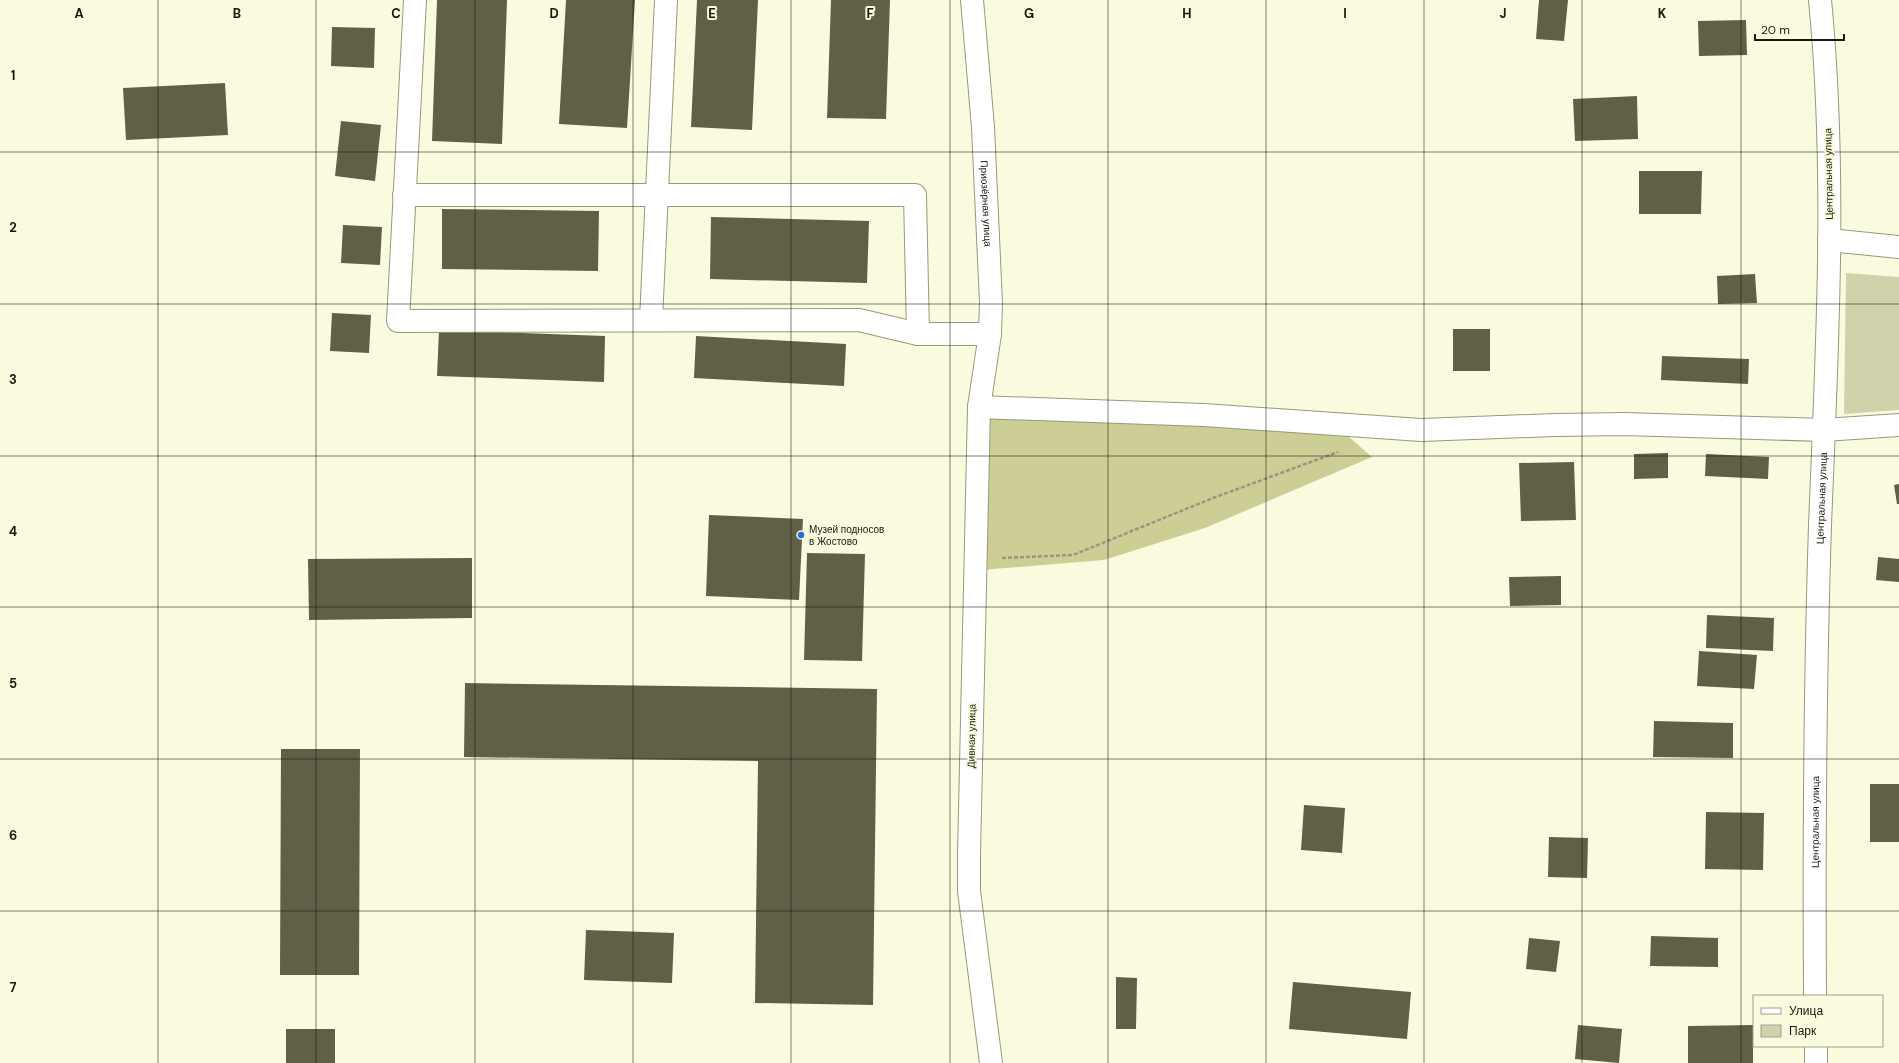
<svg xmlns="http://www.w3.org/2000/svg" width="1899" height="1063" viewBox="0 0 1899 1063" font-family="'DM Sans',sans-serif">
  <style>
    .green { fill: #d1d2ab }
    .forest { fill: #cdce96 }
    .building { fill: #606047 }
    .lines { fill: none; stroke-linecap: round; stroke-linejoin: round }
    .minor-casing { stroke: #97987d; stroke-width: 24 }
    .path { stroke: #969782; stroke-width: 2.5; stroke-dasharray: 4 2; stroke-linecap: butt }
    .minor { stroke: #fff; stroke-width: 22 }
    .grid { fill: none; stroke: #18180e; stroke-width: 1; stroke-opacity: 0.55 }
    .poi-dot { fill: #256fda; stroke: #fafbde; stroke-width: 1.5 }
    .labels { text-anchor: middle; stroke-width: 4; stroke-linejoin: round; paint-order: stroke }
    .street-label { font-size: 10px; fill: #18180e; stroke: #fafbde }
    .poi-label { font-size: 10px; fill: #18180e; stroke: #fafbde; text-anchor: start }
    .grid-label { font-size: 13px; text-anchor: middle; font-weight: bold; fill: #18180e; stroke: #fafbde; stroke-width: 4; stroke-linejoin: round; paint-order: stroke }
  </style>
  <rect width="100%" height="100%" fill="#fafbde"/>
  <!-- green -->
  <path class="green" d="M1846 273 1899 277V410L1844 414Z"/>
  <!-- forest -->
  <path class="forest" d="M988 417 1340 429 1372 457 1205 528 1104 560 981 570Z"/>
  <!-- building -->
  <path class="building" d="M437 0H507L502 144 432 141Z
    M566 0H635L627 128 559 124Z
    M697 0H758L752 130 691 127Z
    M831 0H890L886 119 827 118Z
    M1539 0H1568L1564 41 1536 39Z
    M1746 20 1747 55 1699 56 1698 21Z
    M332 27 375 28 374 68 331 66Z
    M225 83 228 135 126 140 123 88Z
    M1637 96 1638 139 1575 141 1573 99Z
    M341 121 381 125 375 181 335 176Z
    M1639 171H1702L1701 214H1639Z
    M442 209 599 211 598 271 442 269Z
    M711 217 869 221 867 283 710 279Z
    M343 225 382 227 380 265 341 263Z
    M1755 274 1757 303 1718 304 1717 276Z
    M332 313 371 315 369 353 330 351Z
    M1453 329H1490V371H1453Z
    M439 330 605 336 604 382 437 376Z
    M696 336 846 344 844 386 694 378Z
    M1662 356 1749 359 1748 384 1661 380Z
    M1668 453V478L1634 479V454Z
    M1706 454 1769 457 1768 479 1705 476Z
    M1574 462 1576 520 1521 521 1519 463Z
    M1899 484V504H1897L1894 485Z
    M709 515 803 519 799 600 706 596Z
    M807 553 865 554 862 661 804 660Z
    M1878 557 1899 559V582L1876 580Z
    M472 558V618L309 620 308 559Z
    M1561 576V605L1510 606 1509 577Z
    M1707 615 1774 618 1773 651 1706 648Z
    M1699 651 1757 655 1754 689 1697 686Z
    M465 683 877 689 873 1005 755 1003 758 761 464 757Z
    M1654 721 1733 723V758L1653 757Z
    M281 749H360L359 975H280Z
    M1870 784H1899V842H1870Z
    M1304 805 1345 808 1342 853 1301 850Z
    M1706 812 1764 813 1763 870 1705 869Z
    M1549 837 1588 838 1587 878 1548 877Z
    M586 930 674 933 672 983 584 980Z
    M1651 936 1718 938V967L1650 966Z
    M1529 938 1560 941 1556 972 1526 969Z
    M1116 977 1137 978 1136 1029H1116Z
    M1293 982 1411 992 1407 1039 1289 1029Z
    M1578 1025 1622 1029 1619 1063 1575 1059Z
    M1753 1025V1063H1688V1026Z
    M286 1029H335V1063H286Z"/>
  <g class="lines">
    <!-- minor casing -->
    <g class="minor-casing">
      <g id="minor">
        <path d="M415 0 398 321 859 320 918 334H990"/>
        <path id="s1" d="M972 0 983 127 991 303 990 334 979 407 969 855V891L991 1063"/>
        <path d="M404 195H915L918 334"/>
        <path d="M1829 240 1899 247"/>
        <path d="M651 320 666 0"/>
        <path d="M979 407 1204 415 1421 430 1555 425 1624 424 1824 430 1899 425"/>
        <path id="s2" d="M1815 996C1814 839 1815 682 1820 525 1827 351 1837 174 1820 0"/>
        <path d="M1816 1046V1063"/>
      </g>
    </g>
    <!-- path -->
    <path class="path" d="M1002 558 1073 555 1213 498 1338 452"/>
    <!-- minor -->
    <use href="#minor" class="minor"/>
  </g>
  <!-- grid -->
  <path class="grid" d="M158 0V1063M316 0V1063M475 0V1063M633 0V1063M791 0V1063M950 0V1063M1108 0V1063M1266 0V1063M1424 0V1063M1582 0V1063M1741 0V1063M0 152H1899M0 304H1899M0 456H1899M0 607H1899M0 759H1899M0 911H1899"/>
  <!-- markers -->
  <circle class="poi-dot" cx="801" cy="535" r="4"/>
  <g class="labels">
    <!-- street labels -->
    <g class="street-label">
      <text transform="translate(1828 174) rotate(-91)" y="4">Центральная улица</text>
      <text dy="4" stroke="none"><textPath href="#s1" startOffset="204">Приозёрная улица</textPath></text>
      <text dy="4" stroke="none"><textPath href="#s2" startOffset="498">Центральная улица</textPath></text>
      <text transform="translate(971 736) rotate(-89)" y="4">Дивная улица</text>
      <text dy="4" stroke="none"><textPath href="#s2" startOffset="174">Центральная улица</textPath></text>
    </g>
    <!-- poi labels -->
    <g class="poi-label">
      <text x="809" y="533">Музей подносов<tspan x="809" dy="12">в Жостово</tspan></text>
    </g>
  </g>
  <g class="grid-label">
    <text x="79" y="18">A</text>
    <text x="237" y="18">B</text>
    <text x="396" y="18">C</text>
    <text x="554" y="18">D</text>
    <text x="712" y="18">E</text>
    <text x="870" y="18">F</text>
    <text x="1029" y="18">G</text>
    <text x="1187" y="18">H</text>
    <text x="1345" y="18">I</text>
    <text x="1503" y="18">J</text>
    <text x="1662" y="18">K</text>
    <text x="13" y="80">1</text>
    <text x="13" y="232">2</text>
    <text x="13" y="384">3</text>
    <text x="13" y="536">4</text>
    <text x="13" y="688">5</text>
    <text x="13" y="840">6</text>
    <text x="13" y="992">7</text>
  </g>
  <!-- legend -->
  <rect x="1753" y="995" width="130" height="52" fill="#fafbde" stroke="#a0a08b"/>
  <rect x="1761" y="1008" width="20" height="6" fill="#ffffff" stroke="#a0a08b"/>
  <text x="1789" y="1015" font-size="12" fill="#18180e">Улица</text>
  <rect x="1761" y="1025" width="20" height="12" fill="#d1d2ab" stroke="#a0a08b"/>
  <text x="1789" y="1035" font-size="12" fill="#18180e">Парк</text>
  <!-- scale -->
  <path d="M1755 34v6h89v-6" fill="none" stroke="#18180e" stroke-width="2"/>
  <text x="1761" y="34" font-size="12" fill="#18180e" stroke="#fafbde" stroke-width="3" paint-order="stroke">20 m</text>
</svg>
